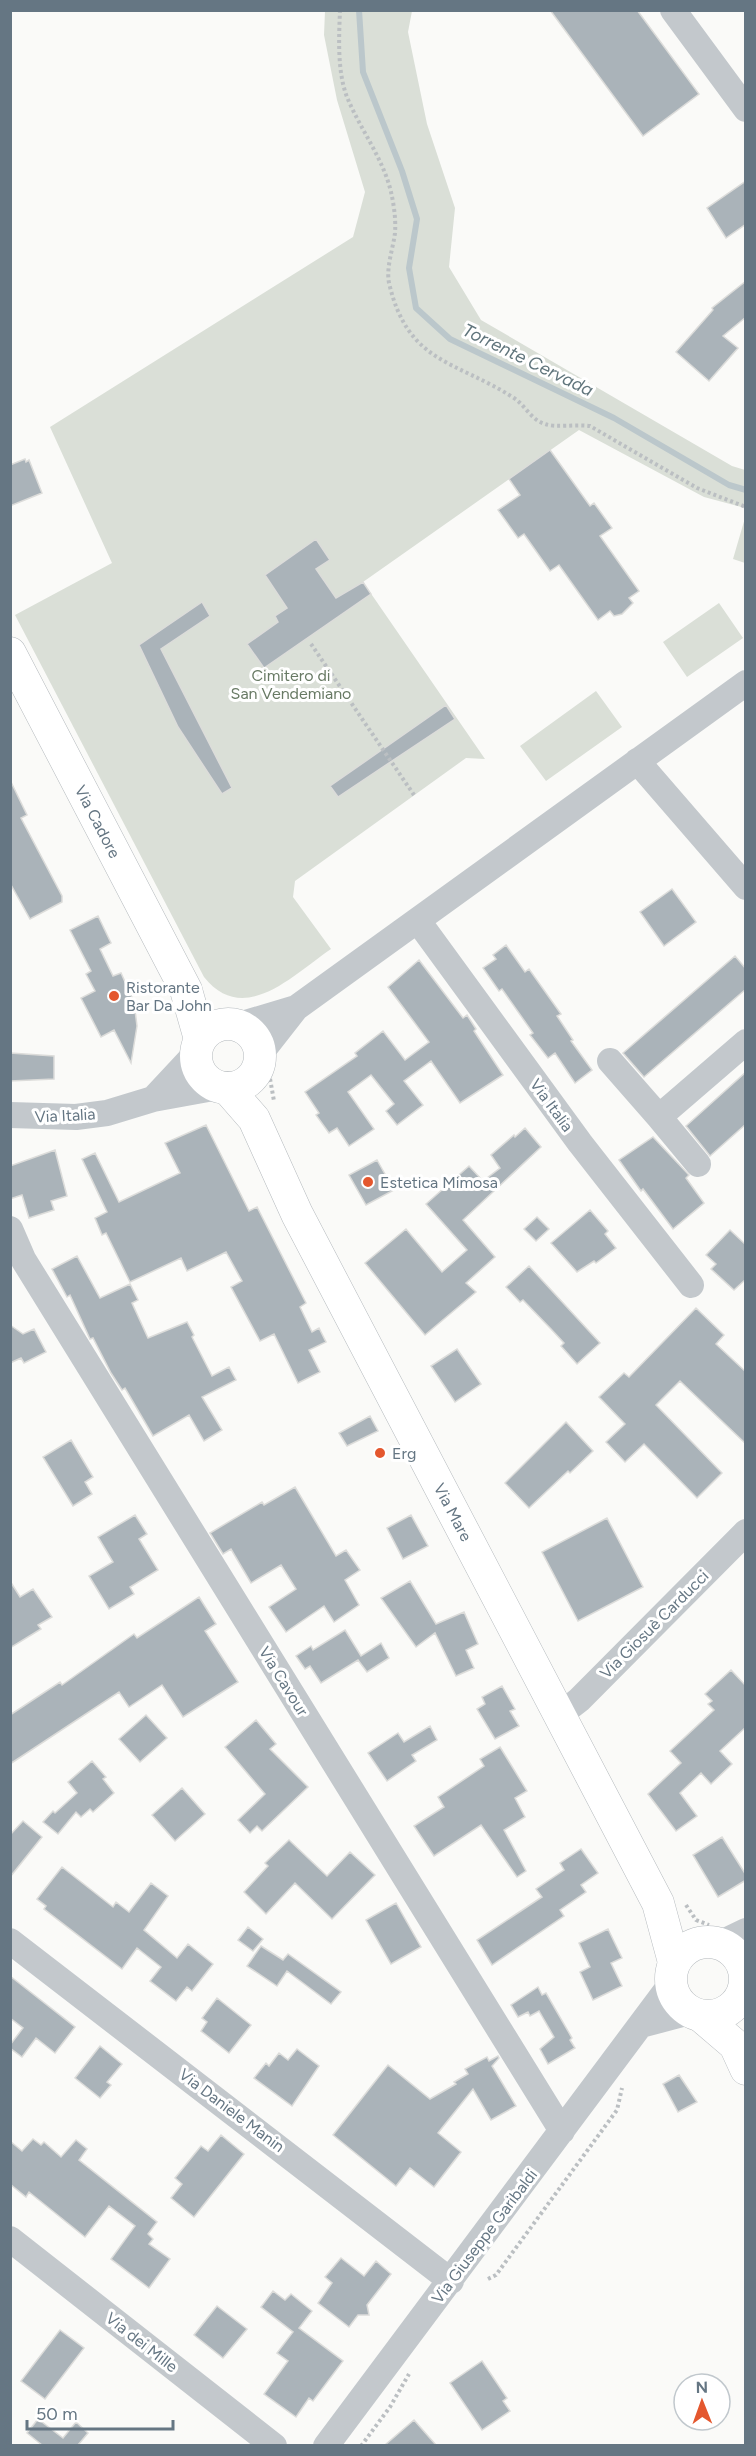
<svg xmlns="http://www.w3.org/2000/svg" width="756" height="2456" viewBox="0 0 756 2456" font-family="Figtree,sans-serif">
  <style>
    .green { fill: #dadfd7 }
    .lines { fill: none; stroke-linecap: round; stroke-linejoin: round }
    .stream { stroke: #bbc7cb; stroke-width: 6 }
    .building { fill: #aab3b9; stroke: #dcdcda; stroke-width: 1.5 }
    .major-casing { stroke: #b5babe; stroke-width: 33 }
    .path { stroke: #bbbfc2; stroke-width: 4; stroke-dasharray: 3 3; stroke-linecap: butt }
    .minor { stroke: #c3c8cc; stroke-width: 26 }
    .major { stroke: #fff; stroke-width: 32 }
    .poi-dot { fill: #e4572e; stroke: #fff; stroke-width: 2 }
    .labels { text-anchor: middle; stroke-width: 6; stroke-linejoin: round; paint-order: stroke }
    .park-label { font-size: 16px; fill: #687a64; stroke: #fff }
    .street-label { font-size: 16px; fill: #657683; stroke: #fff }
    .poi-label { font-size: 16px; fill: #657683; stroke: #fff; text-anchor: start }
    .water-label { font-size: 18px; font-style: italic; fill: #60757c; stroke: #fff }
  </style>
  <rect width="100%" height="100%" fill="#fafaf8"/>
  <!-- green -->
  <path class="green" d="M325 11H412L408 32 427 124 455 208 449 267 481 320 732 466 745 470V508L704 497 579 430 363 582 485 759 466 758 295 881 293 897 331 949C293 975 244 1027 204 977L15 615 112 563 50 427 353 237 365 192 337 100 324 35Z
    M745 518V563L733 559Z
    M719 603 743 638 687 677 663 642Z
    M596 691 622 727 546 781 520 746Z"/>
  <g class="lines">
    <!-- stream -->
    <path class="stream" d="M359 10 363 72 402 171 417 219 409 268 416 308 450 339 614 418 729 485 746 490"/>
  </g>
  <!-- building -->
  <path class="building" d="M550 10H637L699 94 643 136Z
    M746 181V224L726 238 707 208Z
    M746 281V317L723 336 738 348 709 381 676 352 713 310 712 308Z
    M550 450 590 506 594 503 612 528 600 536 639 591 629 598 633 603 622 614 614 616 610 611 598 620 559 565 550 571 524 534 518 538 498 510 520 495 509 479Z
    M25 459 26 462 29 460 42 493 10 506V465Z
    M316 539 330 560 316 569 336 598 363 582 371 594 264 668 247 644 278 622 275 616 287 608 265 575Z
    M202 602 210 616 161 649 232 788 222 794 178 727 139 645Z
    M446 705 455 719 338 797 330 786Z
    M10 780 27 815 21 818 62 896V902L30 919 10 883Z
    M672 889 696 922 664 946 640 912Z
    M98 916 111 943 100 949 113 976 121 973 134 1002 137 1026 131 1063 114 1030 101 1037 81 998 95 991 86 974 91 971 70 930Z
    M506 945 525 972 529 969 561 1014 557 1016 573 1040 571 1041 592 1070 575 1083 555 1053 548 1058 530 1035 533 1033 502 989 499 991 483 968 496 959 493 955Z
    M735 956 746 969V989L644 1077 623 1053Z
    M419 960 463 1018 467 1015 476 1029 474 1031 503 1075 460 1103 431 1061 404 1081 423 1105 397 1125 386 1111 394 1104 371 1075 348 1092 374 1129 349 1146 337 1128 329 1133 316 1115 319 1113 305 1092 357 1056 355 1053 383 1031 405 1060 429 1042 388 987Z
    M10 1053 54 1056V1079L10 1081Z
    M746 1072V1124L710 1156 686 1126Z
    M206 1125 249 1211 257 1207 306 1303 300 1307 312 1332 319 1328 326 1342 309 1350 320 1372 298 1383 274 1334 260 1341 231 1287 242 1281 226 1252 187 1271 181 1258 130 1282 106 1233 102 1235 95 1218 107 1212 82 1159 95 1153 119 1202 180 1173 165 1143Z
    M525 1128 541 1147 463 1220 495 1257 466 1283 476 1292 425 1335 365 1263 406 1229 442 1272 467 1250 426 1204 469 1166 483 1181 500 1168 491 1155 514 1135 515 1137Z
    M653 1137 689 1175 686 1178 704 1203 673 1229 643 1189 641 1191 619 1160Z
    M55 1150 67 1196 51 1201 54 1210 29 1218 22 1195 10 1199V1166Z
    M377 1160 394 1190 366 1205 349 1175Z
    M590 1210 608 1231 605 1234 616 1248 596 1263 594 1261 577 1272 551 1243Z
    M537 1217 549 1229 536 1241 524 1229Z
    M730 1230 746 1245V1279L734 1290 711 1269 716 1264 706 1255Z
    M77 1256 100 1298 130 1284 138 1300 132 1303 148 1338 187 1322 194 1335 192 1337 212 1376 229 1367 236 1380 202 1397 222 1430 204 1441 189 1415 153 1436 125 1388 122 1390 111 1373 93 1338 90 1339 70 1295 67 1297 52 1269Z
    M529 1266 600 1343 577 1364 561 1346 564 1343 551 1329 523 1300 520 1302 506 1287Z
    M696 1308 724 1335 716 1344 746 1372V1444L680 1381 656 1405 722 1473 697 1498 644 1444 625 1462 606 1442 625 1424 599 1397 624 1373 629 1377Z
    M10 1325 23 1334 34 1329 46 1352 24 1363 21 1358 10 1363Z
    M457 1349 481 1384 455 1402 431 1366Z
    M370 1416 378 1431 347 1446 339 1433Z
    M566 1422 593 1451 570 1473 568 1471 529 1508 505 1483Z
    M71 1440 93 1477 85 1482 92 1494 73 1506 43 1457Z
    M295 1487 336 1556 346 1550 360 1570 345 1580 359 1605 334 1622 324 1606 286 1632 269 1607 296 1589 281 1565 251 1583 231 1549 223 1554 210 1533 262 1502 264 1505Z
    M135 1515 147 1534 139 1539 158 1570 130 1587 134 1594 109 1609 89 1576 113 1562 98 1537Z
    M411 1515 428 1546 403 1559 387 1528Z
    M607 1518 643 1587 578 1621 542 1552Z
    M10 1581 20 1597 33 1589 52 1617 38 1625 41 1629 10 1648Z
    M410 1581 436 1624 464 1612 478 1644 466 1650 474 1668 456 1676 435 1633 416 1647 381 1598Z
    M199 1597 216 1624 205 1631 238 1682 183 1717 162 1685 129 1707 119 1692 10 1764V1715L60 1682 62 1685 134 1634 137 1638Z
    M345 1630 361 1656 381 1643 389 1658 367 1672 358 1660 321 1683 310 1666 305 1669 296 1656 311 1646 313 1650Z
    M731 1670 746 1686V1727L720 1751 732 1764 711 1784 701 1773 680 1793 697 1816 676 1831 648 1794 681 1763 670 1751 714 1710 708 1704 712 1701 705 1694Z
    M502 1686 515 1709 510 1711 519 1726 495 1739 477 1709 485 1704 482 1697Z
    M146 1715 167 1738 140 1762 119 1739Z
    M256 1720 276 1744 270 1749 308 1787 262 1831 257 1826 250 1833 238 1820 265 1794 225 1747Z
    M430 1726 437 1740 412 1755 416 1761 387 1781 368 1753 398 1733 404 1742Z
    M500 1747 527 1791 515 1798 525 1817 504 1830 526 1871 517 1877 481 1825 434 1856 414 1826 444 1807 438 1797 484 1766 480 1759Z
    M92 1761 106 1777 103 1779 114 1793 93 1812 90 1809 81 1817 76 1812 58 1834 43 1822 53 1811 55 1813 77 1793 68 1782Z
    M182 1788 205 1814 175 1841 152 1815Z
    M23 1821 42 1837 10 1877V1835Z
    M722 1837 746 1875V1880L718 1897 693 1855Z
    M289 1840 327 1876 350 1852 375 1875 332 1919 295 1883 266 1914 244 1892 268 1866 265 1863Z
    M581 1849 598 1873 581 1885 586 1892 560 1910 564 1916 492 1965 477 1940 542 1897 536 1889 564 1870 560 1863Z
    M62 1867 113 1907 116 1902 129 1912 151 1883 168 1896 144 1930 177 1958 188 1944 213 1964 192 1991 187 1987 176 2001 150 1981 161 1967 137 1948 122 1969 44 1909 46 1906 37 1899Z
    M396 1903 421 1947 391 1964 366 1920Z
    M248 1927 263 1939 253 1951 238 1940Z
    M608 1929 622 1958 611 1963 622 1986 593 2000 580 1972 590 1967 579 1943Z
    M261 1946 283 1960 288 1954 341 1992 331 2004 287 1971 277 1986 247 1966Z
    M10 1976 75 2027 55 2053 36 2038 22 2057 10 2048V2045L23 2028 10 2018Z
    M538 1987 542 1995 546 1993 572 2038 570 2040 575 2048 548 2064 540 2049 554 2037 539 2011 530 2016 528 2012 518 2017 511 2005Z
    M217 1998 251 2025 229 2053 201 2031 207 2022 202 2018Z
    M100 2046 122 2064 107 2082 111 2085 100 2098 75 2078Z
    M297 2049 319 2066 292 2106 254 2078 266 2063 269 2066 279 2053 288 2060Z
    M498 2056 499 2058 492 2066 516 2106 491 2120 473 2089 438 2133 461 2152 434 2187 410 2168 396 2186 333 2135 388 2065 430 2099 456 2084 454 2082 468 2074 465 2069 487 2057 489 2061Z
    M679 2075 697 2102 678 2112 663 2084Z
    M221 2135 244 2154 194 2217 171 2198 182 2184 175 2178 201 2146 208 2151Z
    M33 2139 41 2145 44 2142 61 2157 76 2140 87 2149 79 2160 157 2222 148 2234 153 2239 149 2244 170 2259 149 2288 111 2259 135 2226 109 2206 85 2237 29 2192 26 2197 10 2184V2141L22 2151Z
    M341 2258 364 2276 376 2261 391 2274 367 2305 369 2315H358L349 2327 318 2303 332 2283 325 2277Z
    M273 2291 285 2300 291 2294 312 2311 299 2328 343 2361 313 2401 309 2398 296 2417 264 2394 288 2361 277 2353 293 2332 261 2307Z
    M217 2306 247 2329 223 2358 194 2335Z
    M60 2330 84 2348 45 2399 21 2381Z
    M482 2361 507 2398 503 2401 510 2411 482 2430 450 2383Z
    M38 2419 63 2438 76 2422 88 2433 78 2445H42L27 2433Z
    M414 2420 436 2445H385Z"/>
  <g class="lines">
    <!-- major casing -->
    <g class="major-casing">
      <g id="major">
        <path id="s1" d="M10 653 186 990 200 1039"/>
        <circle cx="228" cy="1056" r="32"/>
        <path id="s2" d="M227 1088 254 1119 297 1214 658 1903 674 1962"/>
        <circle cx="708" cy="1979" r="37"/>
        <path d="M701 2016 735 2045 746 2069"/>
      </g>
    </g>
    <!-- path -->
    <path class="path" d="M340 10C339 37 337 71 347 97 360 129 383 158 391 192 394 205 396 220 395 233 393 249 386 267 389 283 408 364 455 360 514 398 525 405 531 420 545 424 556 428 575 424 590 426L697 488 746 507
      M311 644 414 795
      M269 1073 274 1101
      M686 1905 696 1920 709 1925
      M488 2279 496 2275 617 2110 622 2088
      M361 2446 390 2407 409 2374"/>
    <!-- minor -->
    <path class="minor" d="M673 10 746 109
      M637 761 746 887
      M418 921 580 1143 691 1285
      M239 1025 296 1008
      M260 1054 296 1008 746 683
      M610 1061 659 1117 746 1042
      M153 1099 195 1054
      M10 1115 76 1117 107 1113 153 1099 219 1087
      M659 1117 698 1164
      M10 1229 23 1259 562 2131
      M561 1714 579 1700 746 1532
      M10 1941 451 2281
      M719 1944 746 1931
      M744 1972 746 1968
      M641 2025 690 2012
      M10 2239 274 2446
      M326 2446 671 1984"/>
    <!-- major -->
    <use href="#major" class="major"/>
  </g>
  <!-- markers -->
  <g class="poi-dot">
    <circle cx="114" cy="996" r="6"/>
    <circle cx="368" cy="1182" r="6"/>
    <circle cx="380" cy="1453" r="6"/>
  </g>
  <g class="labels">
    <!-- park labels -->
    <g class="park-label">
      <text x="291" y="681">Cimitero di<tspan x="291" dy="18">San Vendemiano</tspan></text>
    </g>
    <!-- street labels -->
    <g class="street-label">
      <text dy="6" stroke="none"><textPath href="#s1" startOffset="190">Via Cadore</textPath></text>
      <text transform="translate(552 1105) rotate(54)" y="6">Via Italia</text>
      <text transform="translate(65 1115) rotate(-3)" y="6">Via Italia</text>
      <text dy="6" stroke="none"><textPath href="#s2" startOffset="482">Via Mare</textPath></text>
      <text transform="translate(654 1624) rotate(-45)" y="6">Via Giosuè Carducci</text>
      <text transform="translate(284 1681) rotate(58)" y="6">Via Cavour</text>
      <text transform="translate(232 2110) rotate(37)" y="6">Via Daniele Manin</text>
      <text transform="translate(484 2236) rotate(-53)" y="6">Via Giuseppe Garibaldi</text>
      <text transform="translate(142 2342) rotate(38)" y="6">Via dei Mille</text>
    </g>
    <!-- poi labels -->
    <g class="poi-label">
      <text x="126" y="993">Ristorante<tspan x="126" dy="18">Bar Da John</tspan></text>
      <text x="380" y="1188">Estetica Mimosa</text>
      <text x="392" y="1459">Erg</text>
    </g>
    <!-- water labels -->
    <g class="water-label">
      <text transform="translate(528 360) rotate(26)" y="6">Torrente Cervada</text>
    </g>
  </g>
  <!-- border -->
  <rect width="756" height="2456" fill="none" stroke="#657683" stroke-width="24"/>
  <!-- north arrow -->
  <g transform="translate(702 2402) rotate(359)"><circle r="28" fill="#ffffff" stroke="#c1c8cd" stroke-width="1.5"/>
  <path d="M0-4.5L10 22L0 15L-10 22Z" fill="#e4572e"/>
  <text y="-9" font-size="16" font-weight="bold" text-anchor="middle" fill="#657683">N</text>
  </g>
  <!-- scale -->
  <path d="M27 2420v9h146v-9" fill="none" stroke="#657683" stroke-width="3"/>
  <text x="36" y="2420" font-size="18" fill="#657683" stroke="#ffffff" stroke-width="4.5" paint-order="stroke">50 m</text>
</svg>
